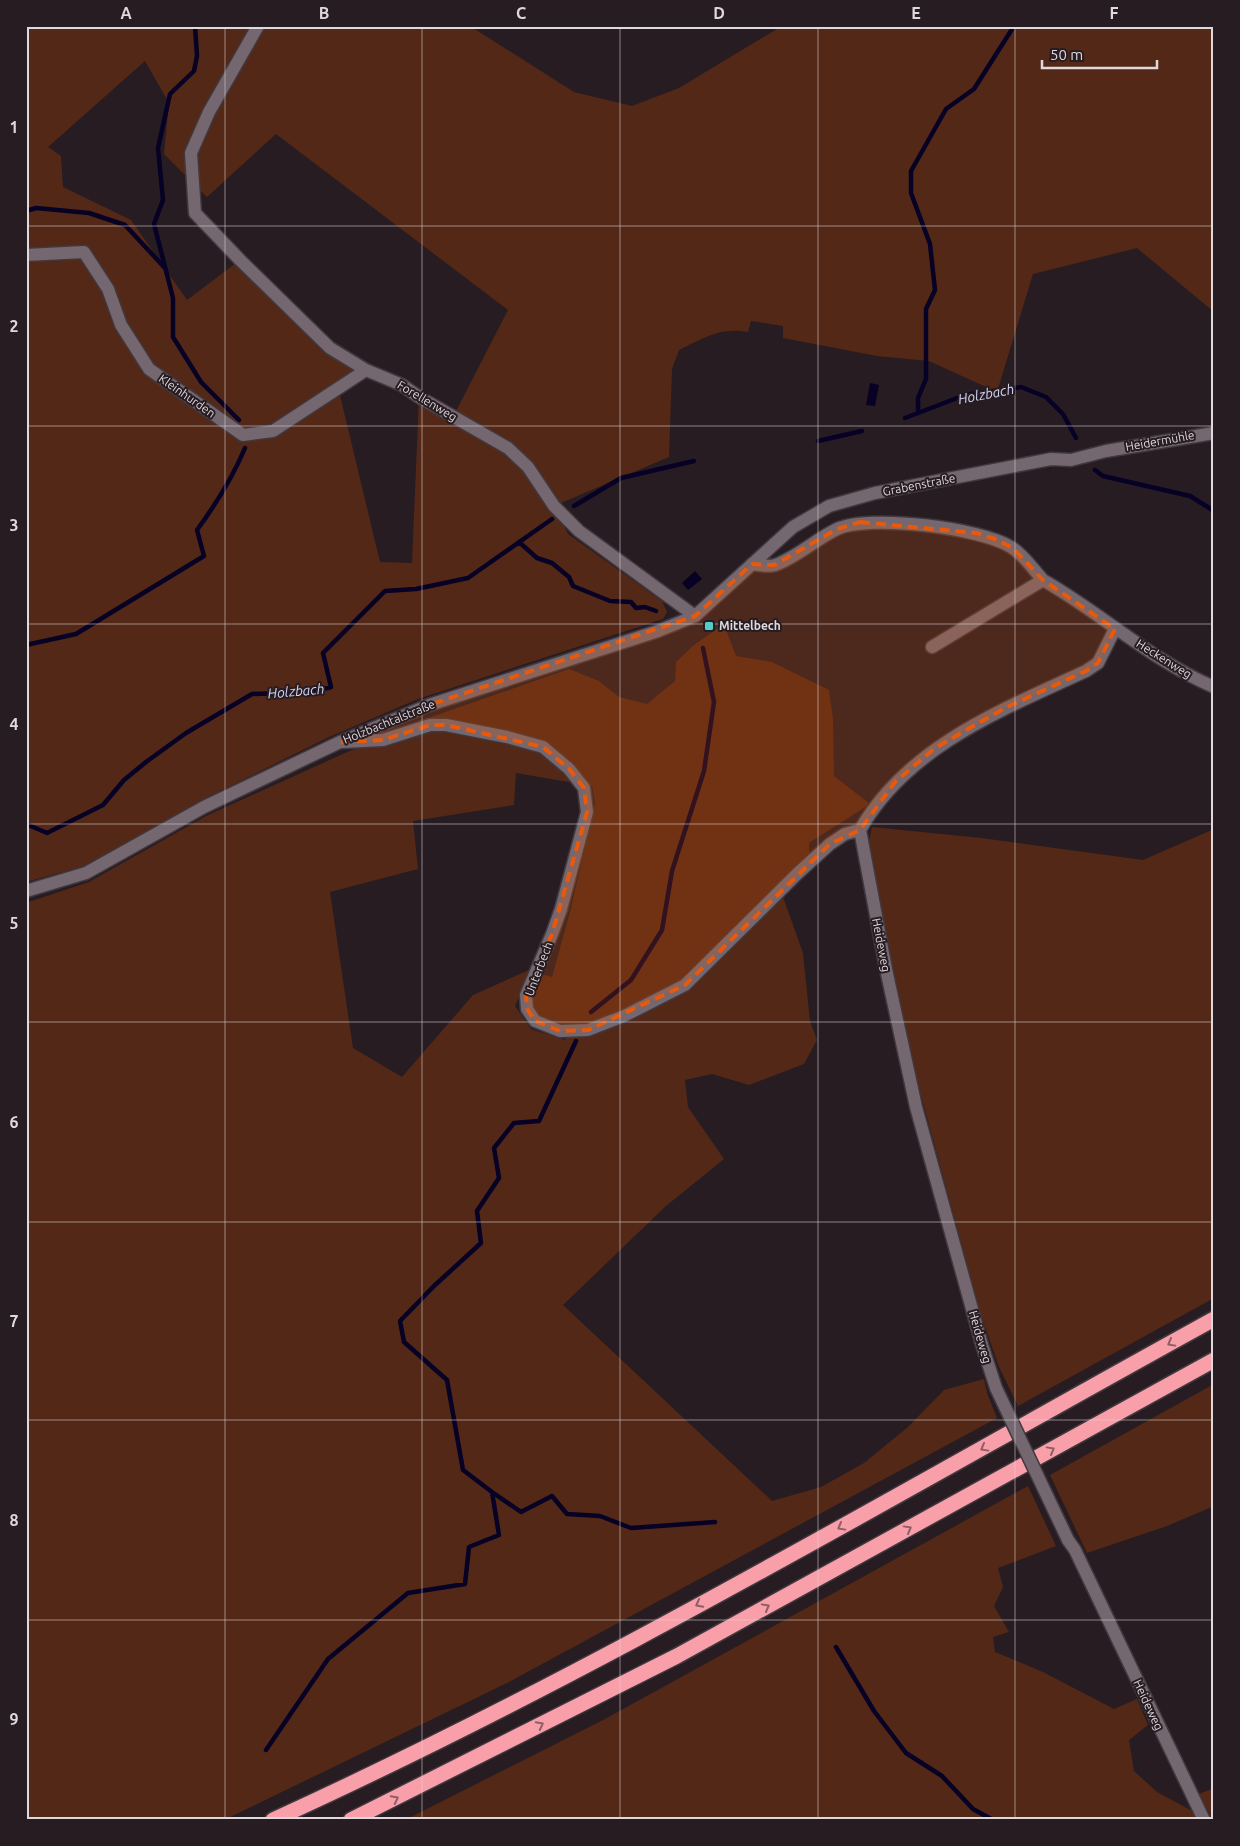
<svg xmlns="http://www.w3.org/2000/svg" width="1240" height="1846" viewBox="0 0 1240 1846" font-family="Ubuntu,sans-serif">
  <style>
    .green { fill: #542816; fill-rule: evenodd }
    .water { fill: #070125 }
    .lines { fill: none; stroke-linecap: round; stroke-linejoin: round }
    .stream { stroke: #070125; stroke-width: 4.5 }
    .minor-casing { stroke: #41383e; stroke-width: 15 }
    .tertiary-casing { stroke: #41383e; stroke-width: 15 }
    .motorway-casing { stroke: #41383e; stroke-width: 18 }
    .minor { stroke: #74676f; stroke-width: 12 }
    .tertiary { stroke: #74676f; stroke-width: 12 }
    .motorway { stroke: #f99faa; stroke-width: 15 }
    .minor-bridge-casing { stroke: #41383e; stroke-width: 15; stroke-linecap: butt }
    .minor-bridge { stroke: #74676f; stroke-width: 12 }
    .oneway { stroke: #905e66 }
    .marked { fill: #e8590c; fill-opacity: 0.2; stroke: #e8590c; stroke-width: 4; stroke-dasharray: 10 6; stroke-linejoin: round }
    .grid { fill: none; stroke: #dfd8dc; stroke-width: 1; stroke-opacity: 0.55 }
    .poi-dot { fill: #53cdc9; stroke: #271c22; stroke-width: 2 }
    .labels { text-anchor: middle; stroke-width: 4; stroke-linejoin: round; paint-order: stroke }
    .street-label { font-size: 12px; fill: #dfd8dc; stroke: #271c22 }
    .poi-label { font-size: 12px; font-weight: bold; fill: #dfd8dc; stroke: #271c22; text-anchor: start }
    .water-label { font-size: 14px; font-style: italic; fill: #d2d4f3; stroke: #271c22 }
    .neatline { fill: none; stroke: #dfd8dc; stroke-width: 2 }
    .grid-label { font-size: 16px; text-anchor: middle; font-weight: bold; fill: #dfd8dc }
  </style>
  <rect width="100%" height="100%" fill="#271c22"/>
  <!-- green -->
  <path class="green" d="M26 26H470L574 92 632 106 679 88 782 26H1214V312L1137 248 1033 274 997 392 929 361 877 356 783 338V326L751 321 748 332C719 327 704 338 679 350L672 369 669 457 554 506 568 534 662 601 667 612 663 619 418 699 329 737 202 800 84 866 26 882ZM145 61 169 103 164 154 207 197 276 134 508 310 453 417 419 397 412 563 380 562 338 387 366 370 330 348 240 260 187 300 131 220 63 187 61 156 48 147Z
    M724 624 736 656 772 662 829 690 833 719 834 776 870 804 809 843 810 871 783 897 803 953 810 1021 817 1040 804 1064 749 1085 712 1074 685 1080 688 1107 724 1159 666 1206 563 1305 772 1501 821 1487 864 1463 908 1427 944 1390 984 1379 987 1393 997 1418 507 1683 224 1820H26V903L89 882 206 816 345 753 434 716 569 669 599 681 619 697 647 704 675 681 676 662 694 645ZM516 773 592 786 595 804 570 912 552 977 541 974C526 1011 531 1014 567 1027L565 1040 531 1029 515 1006 531 969 473 995 402 1077 353 1048 330 892 418 869 413 821 514 805Z
    M872 827 981 838 1143 860 1214 829V1298L1018 1406 999 1367 981 1315 906 1040 875 880 869 841Z
    M1214 1384V1506L1167 1526 1087 1553 1050 1475Z
    M1028 1486 1056 1546 998 1568 1003 1587 994 1606 1009 1632 993 1637 995 1652 1043 1672 1114 1709 1137 1699 1148 1725 1129 1740 1134 1771 1157 1792 1196 1813 1199 1820H405L605 1719Z
    M1214 1788V1820H1213L1199 1794Z"/>
  <!-- water -->
  <path class="water" d="M870 383 879 385 875 406 866 405Z
    M695 571 702 579 688 590 682 583Z"/>
  <g class="lines">
    <!-- stream -->
    <path class="stream" d="M195 26 197 56 194 71 170 94 158 148 163 200 154 224 173 298V337L201 382 239 420
      M26 211 36 208 89 213 125 225 164 267
      M918 413V398L926 379V309L935 290 930 244 911 193V171L946 109 974 89 1014 26
      M905 418 965 395 1021 387 1046 397 1063 414 1076 438
      M818 441 862 431
      M1095 470 1103 476 1190 496 1214 511
      M574 506 621 478 694 461
      M519 542 537 558 552 563 569 577 573 586 610 601 631 602 636 608 645 607 656 611
      M26 645 76 634 204 556 197 530C216 504 232 479 245 448
      M26 824 47 833 103 805 124 780 146 762 186 733 252 694 312 692 331 687 323 653 385 591 416 589 468 578 552 519
      M591 1012 631 980 662 930 672 871 704 771 714 702 703 648
      M492 1492 521 1512 552 1496 567 1514 600 1516 631 1528 715 1522
      M836 1647 874 1711 906 1753 942 1776 973 1809 993 1820
      M266 1750 328 1659 408 1593 465 1584 469 1547 499 1535 492 1492 463 1470 447 1380 404 1342 400 1321 434 1286 481 1243 477 1211 499 1178 494 1148 514 1123 539 1121 576 1041"/>
    <!-- minor casing -->
    <g class="minor-casing">
      <path id="minor" d="M258 26 209 112 191 153 195 213 240 260 330 348 366 370 402 385 419 397 508 448 528 467 554 506 579 531 695 616
        M26 255 84 252 108 289 121 325 149 369 243 435 273 431 366 370
        M752 564C759 565 768 567 775 565 797 557 816 539 837 529 870 514 981 528 1011 547 1023 554 1033 569 1043 580
        M932 647 1043 580C1101 613 1152 661 1214 687
        M343 742 383 740 430 725H446L507 737 543 747 569 769 584 788 587 812 561 909 552 934 526 995 527 1009 535 1021 560 1031 588 1030 624 1016 685 985 797 874 830 844 845 834 860 830
        M996 1388 982 1345 916 1107 886 969 860 830C908 746 1002 710 1086 671L1098 663 1115 629
        M1068 1540 1075 1550 1204 1820"/>
    </g>
    <!-- tertiary casing -->
    <g class="tertiary-casing">
      <path id="tertiary" d="M26 891 86 873 204 807 340 742 429 705 658 631 695 616 793 527 829 506 875 493 1051 459 1071 460 1106 451 1214 433"/>
    </g>
    <!-- motorway casing -->
    <g class="motorway-casing">
      <path id="motorway" d="M273 1820C596 1673 903 1490 1214 1319
        M351 1820 677 1656 1214 1360"/>
    </g>
    <!-- minor -->
    <use href="#minor" class="minor"/>
    <!-- tertiary -->
    <use href="#tertiary" class="tertiary"/>
    <!-- motorway -->
    <use href="#motorway" class="motorway"/>
    <!-- minor-bridge casing -->
    <g class="minor-bridge-casing">
      <path id="minor-bridge" d="M996 1388 1068 1540"/>
    </g>
    <!-- minor-bridge -->
    <use href="#minor-bridge" class="minor-bridge"/>
  </g>
  <!-- one-way arrows -->
  <defs><path id="oneway-chevron" d="M-2-3.5L2.5 0L-2 3.5" fill="none" stroke-width="1.6" stroke-linecap="round" stroke-linejoin="round" transform="scale(1.25)"/></defs>
  <g class="oneway">
    <use href="#oneway-chevron" transform="translate(1171 1343) rotate(151)"/>
    <use href="#oneway-chevron" transform="translate(984 1448) rotate(151)"/>
    <use href="#oneway-chevron" transform="translate(1051 1450) rotate(-29)"/>
    <use href="#oneway-chevron" transform="translate(841 1527) rotate(151)"/>
    <use href="#oneway-chevron" transform="translate(908 1529) rotate(-29)"/>
    <use href="#oneway-chevron" transform="translate(699 1604) rotate(152)"/>
    <use href="#oneway-chevron" transform="translate(766 1607) rotate(-29)"/>
    <use href="#oneway-chevron" transform="translate(540 1725) rotate(-27)"/>
    <use href="#oneway-chevron" transform="translate(395 1799) rotate(-27)"/>
  </g>
  <!-- marked area -->
  <path class="marked" d="M860 522 977 533 995 539 1013 548 1043 580 1115 629 1098 663 1086 671 1005 708 935 748 895 782 860 830 830 844 685 985 588 1030 560 1031 535 1021 527 1009 526 995 552 934 587 812 584 788 569 769 543 747 446 725H430L383 740 340 742 429 705 695 616 752 564 774 565 837 529Z"/>
  <!-- grid -->
  <path class="grid" d="M225 26V1820M422 26V1820M620 26V1820M818 26V1820M1015 26V1820M26 226H1214M26 426H1214M26 624H1214M26 824H1214M26 1022H1214M26 1222H1214M26 1420H1214M26 1620H1214"/>
  <!-- markers -->
  <rect class="poi-dot" x="704" y="621" width="10" height="10" rx="2.5"/>
  <g class="labels">
    <!-- street labels -->
    <g class="street-label">
      <text transform="translate(187 396) rotate(35)" y="4">Kleinhurden</text>
      <text transform="translate(427 401) rotate(31)" y="4">Forellenweg</text>
      <text transform="translate(1160 441) rotate(-10)" y="4">Heidermühle</text>
      <text transform="translate(919 485) rotate(-11)" y="4">Grabenstraße</text>
      <text transform="translate(1164 659) rotate(32)" y="4">Heckenweg</text>
      <text transform="translate(389 722) rotate(-22)" y="4">Holzbachtalstraße</text>
      <text transform="translate(881 945) rotate(79)" y="4">Heideweg</text>
      <text transform="translate(539 969) rotate(-69)" y="4">Unterbech</text>
      <text transform="translate(980 1337) rotate(74)" y="4">Heideweg</text>
      <text transform="translate(1148 1705) rotate(65)" y="4">Heideweg</text>
    </g>
    <!-- poi labels -->
    <g class="poi-label">
      <text x="719" y="630">Mittelbech</text>
    </g>
    <!-- water labels -->
    <g class="water-label">
      <text transform="translate(986 394) rotate(-11)" y="5">Holzbach</text>
      <text transform="translate(296 691) rotate(-5)" y="5">Holzbach</text>
    </g>
  </g>
  <!-- border -->
  <rect width="1240" height="1846" fill="none" stroke="#271c22" stroke-width="55"/>
  <!-- scale -->
  <path d="M1042 60v8h115v-8" fill="none" stroke="#dfd8dc" stroke-width="2.5"/>
  <text x="1050" y="60" font-size="15" fill="#dfd8dc" stroke="#271c22" stroke-width="4" paint-order="stroke">50 m</text>
  <rect x="28" y="28" width="1184" height="1790" class="neatline"/>
  <g class="grid-label">
    <text x="126" y="19">A</text>
    <text x="324" y="19">B</text>
    <text x="521" y="19">C</text>
    <text x="719" y="19">D</text>
    <text x="916" y="19">E</text>
    <text x="1114" y="19">F</text>
    <text x="14" y="133">1</text>
    <text x="14" y="332">2</text>
    <text x="14" y="531">3</text>
    <text x="14" y="730">4</text>
    <text x="14" y="929">5</text>
    <text x="14" y="1128">6</text>
    <text x="14" y="1327">7</text>
    <text x="14" y="1526">8</text>
    <text x="14" y="1725">9</text>
  </g>
</svg>
